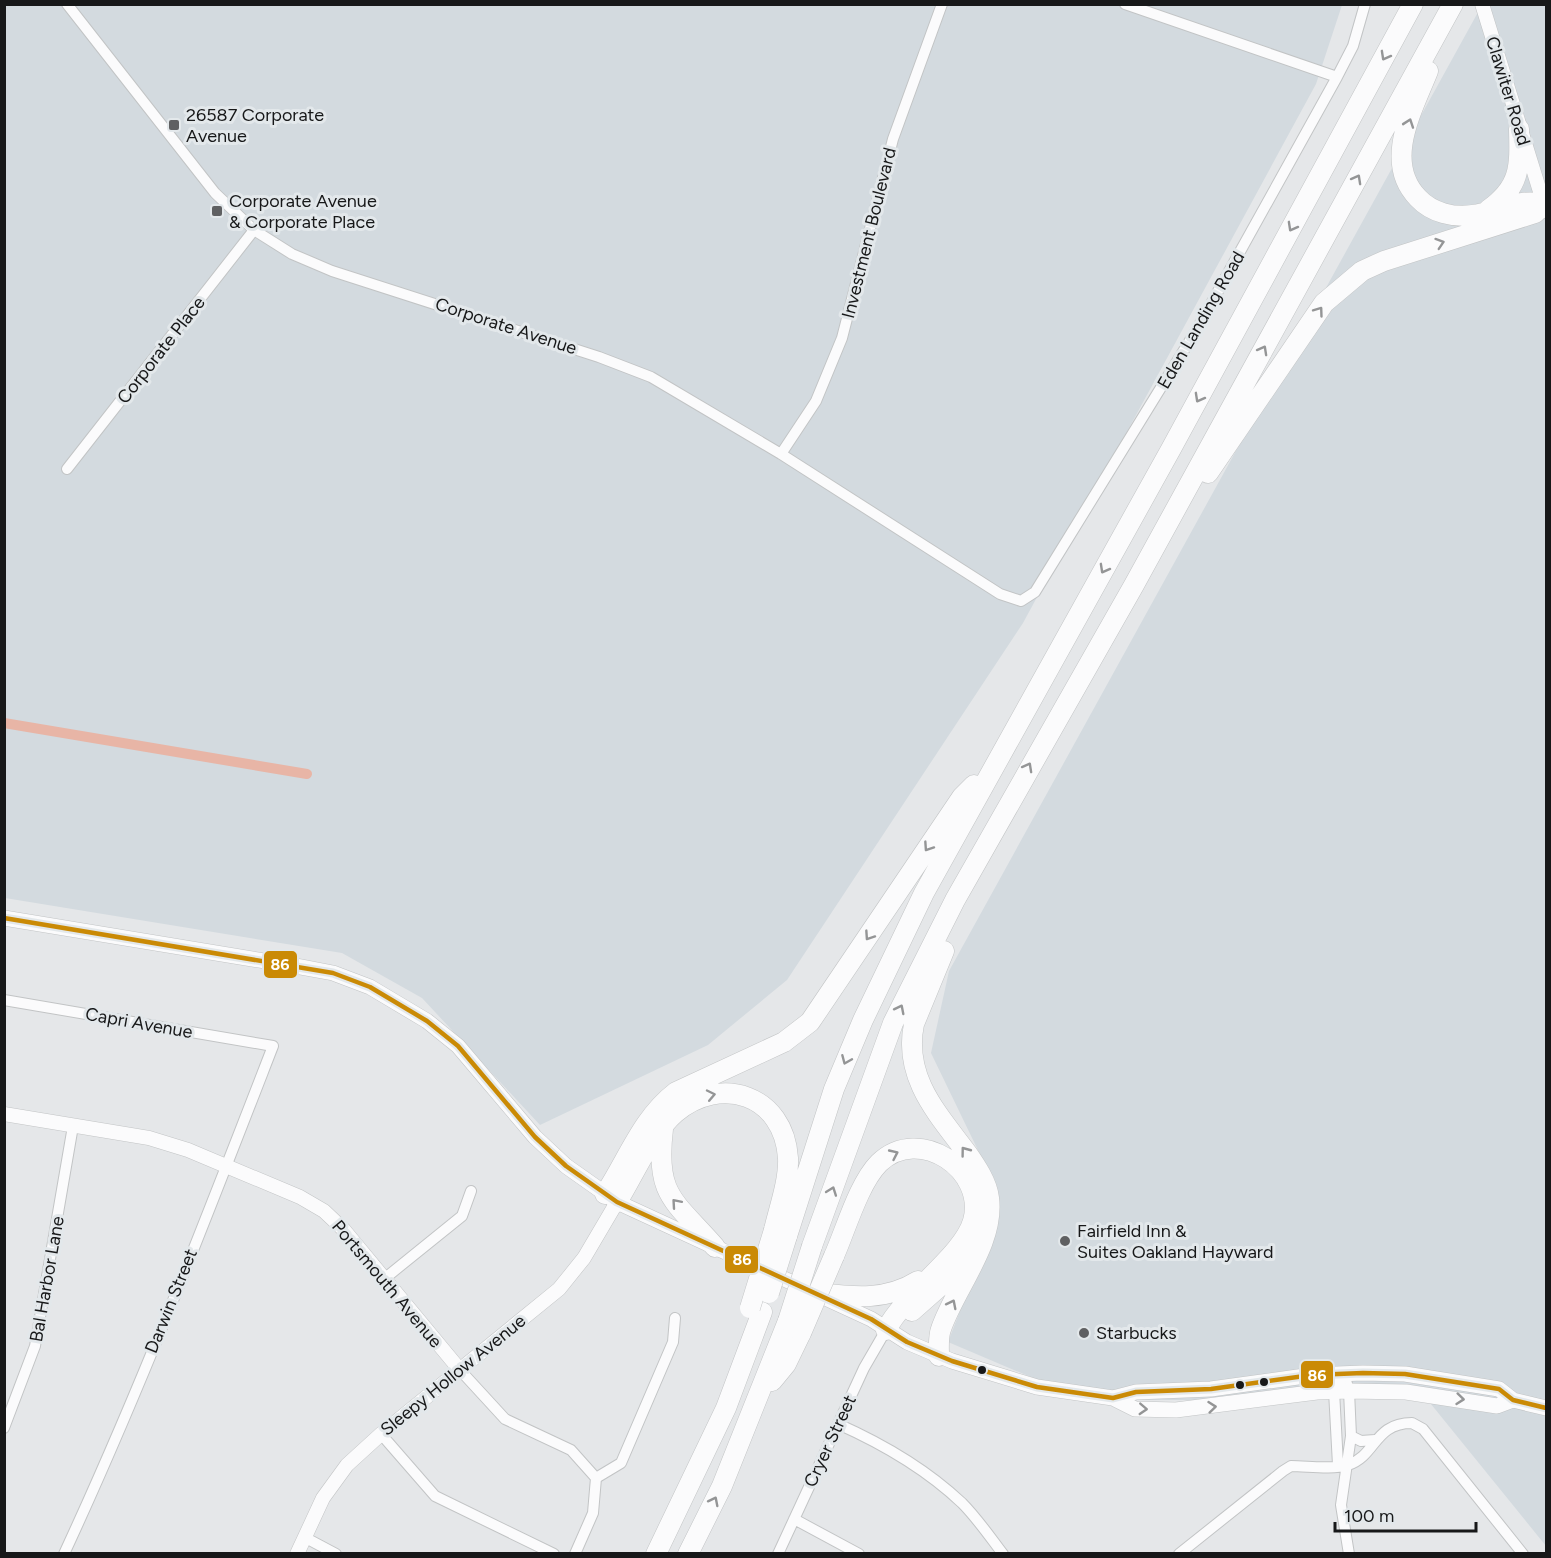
<svg xmlns="http://www.w3.org/2000/svg" width="1551" height="1558" viewBox="0 0 1551 1558" font-family="Figtree,sans-serif">
  <style>
    .built { fill: #d3dadf }
    .lines { fill: none; stroke-linecap: round; stroke-linejoin: round }
    .canal { stroke: #e8b5a6; stroke-width: 10 }
    .minor-casing { stroke: #c2c4c5; stroke-width: 12 }
    .tertiary-casing { stroke: #c2c4c5; stroke-width: 15 }
    .secondary-casing { stroke: #c2c4c5; stroke-width: 16 }
    .motorway-casing { stroke: #c2c4c5; stroke-width: 21 }
    .minor { stroke: #fbfbfc; stroke-width: 10 }
    .tertiary { stroke: #fbfbfc; stroke-width: 14 }
    .secondary { stroke: #fbfbfc; stroke-width: 15 }
    .motorway { stroke: #fbfbfc; stroke-width: 20 }
    .motorway-bridge-casing { stroke: #c2c4c5; stroke-width: 21; stroke-linecap: butt }
    .motorway-bridge { stroke: #fbfbfc; stroke-width: 20 }
    .bus-1-casing { stroke: #e3e8eb; stroke-width: 9 }
    .bus-1 { stroke: #ca8a05; stroke-width: 4.5 }
    .oneway { stroke: #949596 }
    .poi-dot { fill: #5f6062; stroke: #e3e8eb; stroke-width: 2 }
    .bus-dot { fill: #171819; stroke: #e3e8eb; stroke-width: 2 }
    .labels { text-anchor: middle; stroke-width: 6; stroke-linejoin: round; paint-order: stroke }
    .street-label { font-size: 18px; fill: #171819; stroke: #e3e8eb }
    .poi-label { font-size: 18px; fill: #171819; stroke: #e3e8eb; text-anchor: start }
    .line-badge { stroke: #e3e8eb; stroke-width: 2 }
    .badge-label { font-size: 16px; text-anchor: middle; font-weight: bold; fill: #fff }
  </style>
  <rect width="100%" height="100%" fill="#e5e7e9"/>
  <!-- built -->
  <path class="built" d="M4 5H1342L1316 84 1023 623 787 980 708 1045 540 1125 422 998 342 953 5 898Z
    M1482 5H1546V1546L1422 1393 1310 1400H1085L948 1342 993 1226 989 1173 931 1053 949 971Z"/>
  <g class="lines">
    <!-- canal -->
    <path class="canal" d="M4 723 307 774"/>
    <!-- minor casing -->
    <g class="minor-casing">
      <path id="minor" d="M67 4 215 193 254 230 292 254 332 271 599 357 651 377 781 454 1000 594 1021 601 1035 592 1197 329 1337 77 1353 46 1365 4
        M1125 4 1337 77
        M781 454 816 401 842 338 893 139 942 4
        M67 469 254 230
        M4 1000 273 1046C207 1216 141 1388 64 1554
        M384 1279 462 1216 471 1191
        M460 1370 505 1419 571 1450 596 1478
        M1344 1373 1349 1391 1351 1436 1341 1505 1349 1554
        M838 1424C883 1444 926 1469 962 1503 977 1518 990 1537 1003 1554
        M4 1428 35 1346 73 1126
        M381 1434 435 1496 554 1554
        M1351 1436 1361 1441 1375 1440
        M1338 1465 1334 1391 1344 1373
        M596 1478 621 1463 673 1342 675 1318
        M794 1519 859 1554
        M304 1537 336 1554
        M575 1554 593 1513 596 1478
        M778 1554 864 1368 886 1330
        M1179 1554 1283 1471 1291 1466C1308 1466 1331 1470 1348 1465 1376 1456 1374 1423 1412 1423L1423 1429 1523 1554"/>
    </g>
    <!-- tertiary casing -->
    <g class="tertiary-casing">
      <path id="tertiary" d="M1482 4 1546 211
        M4 1114 149 1138 188 1150 300 1197 324 1211 344 1230 460 1370
        M297 1554 323 1498 347 1465 381 1434 559 1289 584 1258 617 1202"/>
    </g>
    <!-- secondary casing -->
    <g class="secondary-casing">
      <path id="secondary" d="M4 918 301 967 333 973 370 987 427 1021 458 1046 535 1137 566 1166 617 1202 871 1319 907 1342 952 1361 1037 1387 1113 1398 1136 1392 1211 1389 1312 1375 1363 1373 1405 1374 1499 1389 1513 1400 1546 1408
        M1113 1398 1135 1409 1176 1410 1317 1392 1349 1391 1406 1392 1497 1406 1513 1400"/>
    </g>
    <!-- motorway casing -->
    <g class="motorway-casing">
      <path id="motorway" d="M1428 71C1412 111 1383 162 1418 198 1432 213 1454 218 1473 215 1498 211 1519 198 1544 204
        M1488 210C1521 187 1520 166 1519 129
        M1208 473 1324 303 1362 271 1384 261 1535 213 1544 204
        M663 1129C655 1196 674 1200 715 1247
        M605 1194C628 1159 642 1118 676 1092L784 1042 810 1022 962 797 974 785
        M617 1202C634 1175 651 1134 675 1113 721 1074 784 1095 788 1158 789 1181 779 1208 774 1230
        M787 1236 834 1089 863 1020 924 893 1171 449 1413 4
        M812 1246 893 1023 955 900 1134 585 1453 4
        M834 1256C846 1229 859 1183 879 1163 919 1124 987 1170 973 1221 963 1256 906 1292 886 1330
        M808 1292C847 1296 883 1303 918 1281
        M912 1311 973 1257
        M939 1356C939 1347 938 1337 941 1329 955 1288 995 1243 989 1198 987 1182 976 1166 967 1153 937 1113 903 1077 914 1024L944 951
        M772 1381 786 1364 801 1333
        M656 1554 726 1408 762 1312
        M688 1554 722 1486 788 1321"/>
    </g>
    <!-- minor -->
    <use href="#minor" class="minor"/>
    <!-- tertiary -->
    <use href="#tertiary" class="tertiary"/>
    <!-- secondary -->
    <use href="#secondary" class="secondary"/>
    <!-- motorway -->
    <use href="#motorway" class="motorway"/>
    <!-- motorway-bridge casing -->
    <g class="motorway-bridge-casing">
      <path id="motorway-bridge" d="M769 1293 787 1236
        M750 1308 774 1230
        M788 1321 812 1246
        M801 1333 834 1256"/>
    </g>
    <!-- motorway-bridge -->
    <use href="#motorway-bridge" class="motorway-bridge"/>
    <!-- bus-1 casing -->
    <g class="bus-1-casing">
      <path id="bus-1" d="M4 918 333 973 370 987 427 1021 458 1046 535 1137 566 1166 617 1202 871 1319 907 1342 952 1361 1037 1387 1113 1398 1136 1392 1211 1389 1312 1375 1363 1373 1405 1374 1499 1389 1513 1400 1546 1408"/>
    </g>
    <!-- bus-1 -->
    <use href="#bus-1" class="bus-1"/>
  </g>
  <!-- one-way arrows -->
  <defs><path id="oneway-chevron" d="M-2-3.5L2.5 0L-2 3.5" fill="none" stroke-width="1.6" stroke-linecap="round" stroke-linejoin="round" transform="scale(1.5)"/></defs>
  <g class="oneway">
    <use href="#oneway-chevron" transform="translate(1385 56) rotate(119)"/>
    <use href="#oneway-chevron" transform="translate(1409 123) rotate(-71)"/>
    <use href="#oneway-chevron" transform="translate(1357 179) rotate(-61)"/>
    <use href="#oneway-chevron" transform="translate(1292 227) rotate(119)"/>
    <use href="#oneway-chevron" transform="translate(1440 243) rotate(-18)"/>
    <use href="#oneway-chevron" transform="translate(1319 311) rotate(-54)"/>
    <use href="#oneway-chevron" transform="translate(1263 350) rotate(-61)"/>
    <use href="#oneway-chevron" transform="translate(1199 398) rotate(119)"/>
    <use href="#oneway-chevron" transform="translate(1104 569) rotate(119)"/>
    <use href="#oneway-chevron" transform="translate(1028 767) rotate(-61)"/>
    <use href="#oneway-chevron" transform="translate(928 847) rotate(124)"/>
    <use href="#oneway-chevron" transform="translate(869 936) rotate(124)"/>
    <use href="#oneway-chevron" transform="translate(900 1009) rotate(-63)"/>
    <use href="#oneway-chevron" transform="translate(846 1060) rotate(113)"/>
    <use href="#oneway-chevron" transform="translate(711 1095) rotate(-12)"/>
    <use href="#oneway-chevron" transform="translate(965 1151) rotate(-127)"/>
    <use href="#oneway-chevron" transform="translate(894 1154) rotate(-25)"/>
    <use href="#oneway-chevron" transform="translate(832 1191) rotate(-70)"/>
    <use href="#oneway-chevron" transform="translate(676 1203) rotate(-131)"/>
    <use href="#oneway-chevron" transform="translate(952 1304) rotate(-63)"/>
    <use href="#oneway-chevron" transform="translate(1460 1399) rotate(6)"/>
    <use href="#oneway-chevron" transform="translate(1212 1407) rotate(-6)"/>
    <use href="#oneway-chevron" transform="translate(1143 1409) rotate(3)"/>
    <use href="#oneway-chevron" transform="translate(714 1501) rotate(-63)"/>
  </g>
  <!-- markers -->
  <g class="poi-dot">
    <rect x="168" y="119" width="12" height="12" rx="3"/>
    <rect x="211" y="205" width="12" height="12" rx="3"/>
    <circle cx="1065" cy="1241" r="6"/>
    <circle cx="1084" cy="1333" r="6"/>
  </g>
  <g class="bus-dot">
    <circle cx="982" cy="1370" r="5"/>
    <circle cx="1264" cy="1382" r="5"/>
    <circle cx="1240" cy="1385" r="5"/>
  </g>
  <g class="labels">
    <!-- street labels -->
    <g class="street-label">
      <text transform="translate(1508 91) rotate(73)" y="6">Clawiter Road</text>
      <text transform="translate(869 233) rotate(-76)" y="6">Investment Boulevard</text>
      <text transform="translate(1201 320) rotate(-60)" y="6">Eden Landing Road</text>
      <text transform="translate(506 326) rotate(18)" y="6">Corporate Avenue</text>
      <text transform="translate(161 350) rotate(-52)" y="6">Corporate Place</text>
      <text transform="translate(139 1023) rotate(10)" y="6">Capri Avenue</text>
      <text transform="translate(47 1279) rotate(-80)" y="6">Bal Harbor Lane</text>
      <text transform="translate(387 1284) rotate(50)" y="6">Portsmouth Avenue</text>
      <text transform="translate(171 1301) rotate(-68)" y="6">Darwin Street</text>
      <text transform="translate(453 1375) rotate(-39)" y="6">Sleepy Hollow Avenue</text>
      <text transform="translate(830 1441) rotate(-65)" y="6">Cryer Street</text>
    </g>
    <!-- poi labels -->
    <g class="poi-label">
      <text x="186" y="121">26587 Corporate<tspan x="186" dy="21">Avenue</tspan></text>
      <text x="229" y="207">Corporate Avenue<tspan x="229" dy="21">&amp; Corporate Place</tspan></text>
      <text x="1077" y="1237">Fairfield Inn &amp;<tspan x="1077" dy="21">Suites Oakland Hayward</tspan></text>
      <text x="1096" y="1339">Starbucks</text>
    </g>
  </g>
  <g class="line-badge">
    <rect x="263" y="950" width="35" height="29" rx="6" fill="#ca8a05"/>
    <rect x="724" y="1245" width="35" height="29" rx="6" fill="#ca8a05"/>
    <rect x="1300" y="1360" width="34" height="29" rx="6" fill="#ca8a05"/>
  </g>
  <g class="badge-label">
    <text x="280" y="970">86</text>
    <text x="742" y="1265">86</text>
    <text x="1317" y="1381">86</text>
  </g>
  <!-- border -->
  <rect width="1551" height="1558" fill="none" stroke="#171819" stroke-width="12"/>
  <!-- scale -->
  <path d="M1335 1522v9h141v-9" fill="none" stroke="#171819" stroke-width="3"/>
  <text x="1344" y="1522" font-size="18" fill="#171819" stroke="#e3e8eb" stroke-width="4.5" paint-order="stroke">100 m</text>
</svg>
